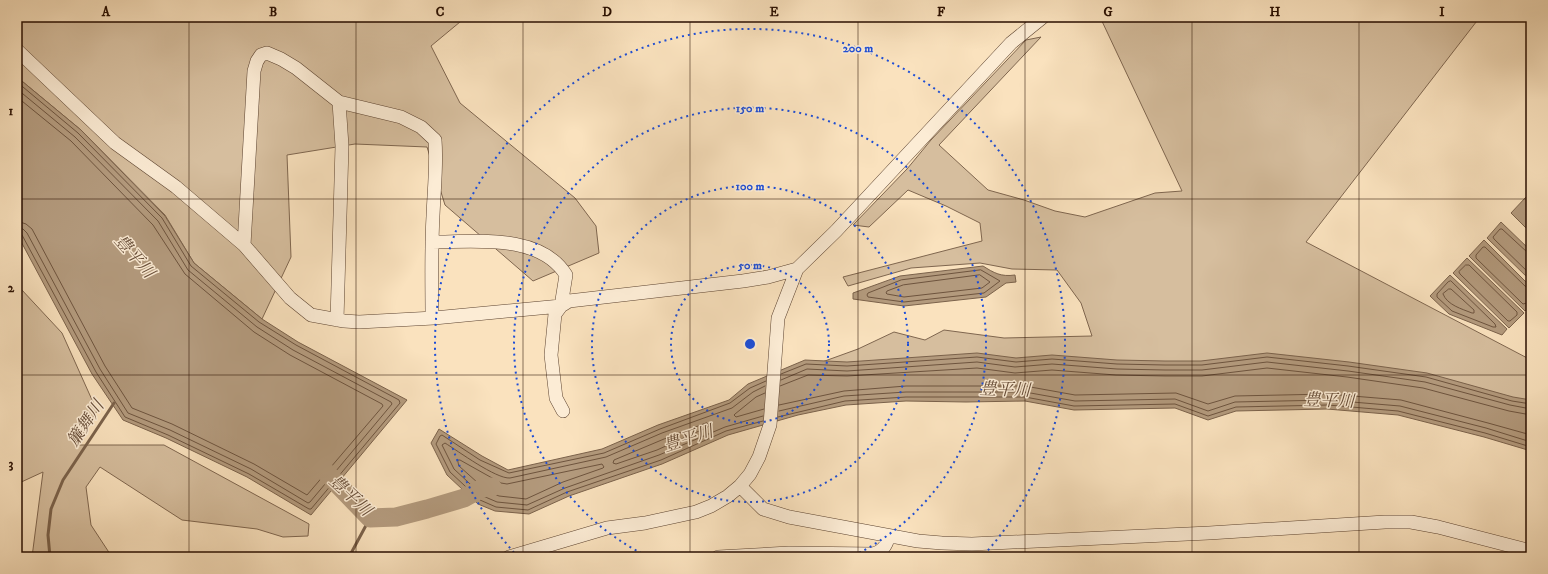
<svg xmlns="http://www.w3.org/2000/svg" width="1548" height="574" viewBox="0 0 1548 574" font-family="'IM FELL DW Pica','Noto Serif JP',serif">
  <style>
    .green { fill: #d6be9e; stroke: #7f664f }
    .water { fill: #b39a7d; stroke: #7b624b }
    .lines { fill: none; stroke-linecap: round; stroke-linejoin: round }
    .shore { stroke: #6e543e; stroke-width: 1 }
    .stream { stroke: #7b624b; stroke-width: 3 }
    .river { stroke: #b39a7d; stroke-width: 19 }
    .minor-casing { stroke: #5c4330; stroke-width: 14 }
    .minor { stroke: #fcecd5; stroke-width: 13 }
    .grid { fill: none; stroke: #280e00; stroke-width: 1; stroke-opacity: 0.55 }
    .ring { fill: none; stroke: #1d4ed8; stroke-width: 2; stroke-dasharray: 2 4 }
    .labels { text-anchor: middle; stroke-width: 3; stroke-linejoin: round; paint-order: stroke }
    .water-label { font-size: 17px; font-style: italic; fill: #674d38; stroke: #fcecd5 }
    .centre { fill: #1d4ed8; stroke: #fcecd5; stroke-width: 2 }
    .ring-label { font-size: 12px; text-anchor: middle; font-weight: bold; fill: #1d4ed8; stroke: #fcecd5; stroke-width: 3; stroke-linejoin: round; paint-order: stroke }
    .neatline { fill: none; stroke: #280e00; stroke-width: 1.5 }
    .grid-label { font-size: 13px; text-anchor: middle; font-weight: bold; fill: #280e00 }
  </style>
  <rect width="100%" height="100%" fill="#fae2be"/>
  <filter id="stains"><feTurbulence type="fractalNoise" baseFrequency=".005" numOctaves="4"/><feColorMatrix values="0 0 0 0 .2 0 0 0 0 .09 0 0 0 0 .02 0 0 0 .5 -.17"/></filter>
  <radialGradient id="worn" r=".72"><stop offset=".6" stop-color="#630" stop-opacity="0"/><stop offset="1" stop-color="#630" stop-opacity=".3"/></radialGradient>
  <!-- green -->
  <path class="green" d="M17 17H466L431 46 460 103 575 198 596 226 599 253 533 281 445 205 427 147 355 144 287 155 291 257 262 319 194 263 165 215 81 130 17 77Z
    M1100 17H1480L1306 242 1531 360V407L789 374 858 349 894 332 925 340 944 330 1004 338 1092 336 1081 303 1057 270 1012 269 980 263 911 268 848 286 843 277 982 241 980 223 946 206 908 190 869 227 853 225 907 169 931 140 1026 40 1041 37 939 145 988 190 1024 200 1055 211 1085 217 1155 193 1182 191Z
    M17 281 21 289 62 333 97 411 76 445H164L309 524 308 536 283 537 257 529 182 520 100 467 86 487 91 525 112 557H32L43 472 17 484Z"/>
  <!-- water -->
  <path class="water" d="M17 77 81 130 165 216 194 263 262 319 298 342 407 400 311 515 247 477 166 438 123 420 92 374 17 234Z
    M1526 197 1531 201V233L1511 213Z
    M1501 222 1531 251V281L1487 238Z
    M1484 240 1531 287V305L1525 311 1469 256Z
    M1467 258 1524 313 1509 328 1453 273Z
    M983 266C994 273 1001 277 1015 275L1016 282 1006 283 986 297 904 306 853 299V293L900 276Z
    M1450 275 1507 329 1502 335 1449 314 1430 296Z
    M977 353 1016 358 1052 355 1117 360 1165 361H1201L1267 353 1349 362 1427 373 1513 397 1531 400V451L1484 437 1398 415 1327 409 1236 411 1208 420 1175 408 1074 410 1025 401 966 402 906 401 846 405 798 415 728 435 662 464 569 496 529 514 495 511 478 504 447 475 431 443 439 429 482 456 508 470 602 449 658 425 729 400 748 384 805 360 847 362Z"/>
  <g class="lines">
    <!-- shore -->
    <path class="shore" d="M17 82 78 133 162 218 191 266 259 322 296 345 399 400 400 403 311 509H309L249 474 168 435 125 417 96 372 22 235 17 233
      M17 89 75 137 158 221 188 270 257 327 293 350 391 402 392 404 310 502 308 503 251 469 170 430 128 413 100 369 27 233 23 229 17 228
      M17 97 71 141 153 225 185 274 254 332 290 355 382 404 383 406 307 495 254 464 172 424 132 408 105 366 32 229 26 224 17 221
      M1531 254 1527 252 1502 229H1500L1493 237 1494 239 1531 275
      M1466 265H1469L1517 312V315L1510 321H1508L1460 274 1459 272Z
      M981 270 1000 281 984 293 904 302 868 297 867 295 868 293 901 280Z
      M980 275 990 282 982 288 904 297 887 294 886 293 887 291 903 285Z
      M1451 281 1495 324 1496 327H1493L1452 311 1437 297V294L1448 282Z
      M1449 289H1451L1474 310V313H1472C1462 309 1447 305 1443 294Z
      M1531 289 1527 288 1485 247H1483L1476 255V258L1523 304 1531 302
      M781 374 806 364 847 366 977 357 1016 362 1052 359 1117 364 1165 365H1202L1267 357 1348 366 1426 377 1512 401 1531 404
      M781 380 807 369 847 371 977 362 1015 367 1052 364 1117 369 1165 370H1202L1267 362 1348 371 1425 382 1510 405 1531 409
      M780 386 808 375 847 376 977 368 1015 373 1052 370 1116 375 1165 376H1202L1267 368 1347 377 1423 388 1509 411 1531 415
      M779 405 844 391 906 386H1025L1075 395 1176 393 1208 404 1235 396 1328 394 1401 400 1488 423 1531 435
      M764 409 736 417 734 415 735 414 756 397 765 393
      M779 411 844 396 906 392H1025L1075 401 1175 399 1208 411 1235 402 1328 400 1400 406 1486 428 1531 442
      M763 416 725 427 659 455 565 488 527 505 497 502 483 496 454 469 442 445 445 443C458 451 496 479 510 478L606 457 662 433 732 408 753 392 765 386
      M778 417 845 401 906 397H1025L1074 406 1175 404 1208 416 1236 407 1328 405 1398 411 1485 433 1531 447
      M763 421 726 431 661 460 567 492 528 510 496 507 480 500 450 472 436 444 440 436 442 435 480 460 509 473 604 453 660 429 730 403 750 388 766 381
      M707 423 709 425 708 427 657 450 616 464 613 463 614 460 664 439Z
      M458 460H460L501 483 507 484 602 464 604 467 603 468 563 482 526 499 499 496 487 491 459 466Z"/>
    <!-- stream -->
    <path class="stream" d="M50 557 48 535 51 509 63 480 114 403
      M349 557 370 518"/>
    <!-- river -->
    <path class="river" d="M320 466 370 518 396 517 427 509 464 498 482 488 492 487"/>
    <!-- minor casing -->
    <g class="minor-casing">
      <path id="minor" d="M17 50 115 143 176 187 244 245 290 298 311 315 344 321 359 322 434 318 561 306 566 275C540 233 474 242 432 242
        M244 245 254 71 257 61 261 55 267 53 281 59 296 68 339 102 401 117 421 127 435 140C437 165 434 190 433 216 431 250 432 284 432 318
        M337 320 342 146 339 102
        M563 411 556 398 551 355 555 314 561 306 569 301 743 281 768 277 797 269
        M740 486 763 509 789 517 918 541 942 543 972 544 1209 533 1385 522H1411L1438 527 1531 551
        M509 557 607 528 645 523 696 512 711 506 728 496 740 486 750 474 759 457 770 425 778 318 797 269 836 231 1011 43 1043 17
        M718 557 789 553 873 554C883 551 886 546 889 536"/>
    </g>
    <!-- minor -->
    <use href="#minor" class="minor"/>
  </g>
  <!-- grid -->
  <path class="grid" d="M189 17V557M356 17V557M523 17V557M690 17V557M858 17V557M1025 17V557M1192 17V557M1359 17V557M17 199H1531M17 375H1531"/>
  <!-- distance rings -->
  <g class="ring">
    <circle cx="750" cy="344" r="79"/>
    <circle cx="750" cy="344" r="158"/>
    <path d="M647 556A236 236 0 1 1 853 556"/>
    <path d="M518 557A315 315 0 1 1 982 557"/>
  </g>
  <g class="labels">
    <!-- water labels -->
    <g class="water-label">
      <text transform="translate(135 256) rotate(49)" y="6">豊平川</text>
      <text transform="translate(1005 389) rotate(2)" y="6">豊平川</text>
      <text transform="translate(1329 400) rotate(2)" y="6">豊平川</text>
      <text transform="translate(85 423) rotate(-56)" y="6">簾舞川</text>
      <text transform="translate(688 438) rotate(-18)" y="6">豊平川</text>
      <text transform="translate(351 495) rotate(43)" y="6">豊平川</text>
    </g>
  </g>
  <circle cx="750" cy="344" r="6" class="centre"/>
  <g class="ring-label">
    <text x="858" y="52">200 m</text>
    <text x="750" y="112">150 m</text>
    <text x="750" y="190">100 m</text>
    <text x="750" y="269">50 m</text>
  </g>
  <!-- margin -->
  <rect width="1548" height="574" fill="none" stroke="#fae2be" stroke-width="44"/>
  <rect x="22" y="22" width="1504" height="530" class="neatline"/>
  <g class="grid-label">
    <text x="106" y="16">A</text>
    <text x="273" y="16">B</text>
    <text x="440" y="16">C</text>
    <text x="607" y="16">D</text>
    <text x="774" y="16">E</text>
    <text x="941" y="16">F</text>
    <text x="1108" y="16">G</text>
    <text x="1275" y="16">H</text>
    <text x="1442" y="16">I</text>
    <text x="11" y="115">1</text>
    <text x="11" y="292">2</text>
    <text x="11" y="468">3</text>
  </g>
  <rect width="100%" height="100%" filter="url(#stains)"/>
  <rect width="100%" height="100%" fill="url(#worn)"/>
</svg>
